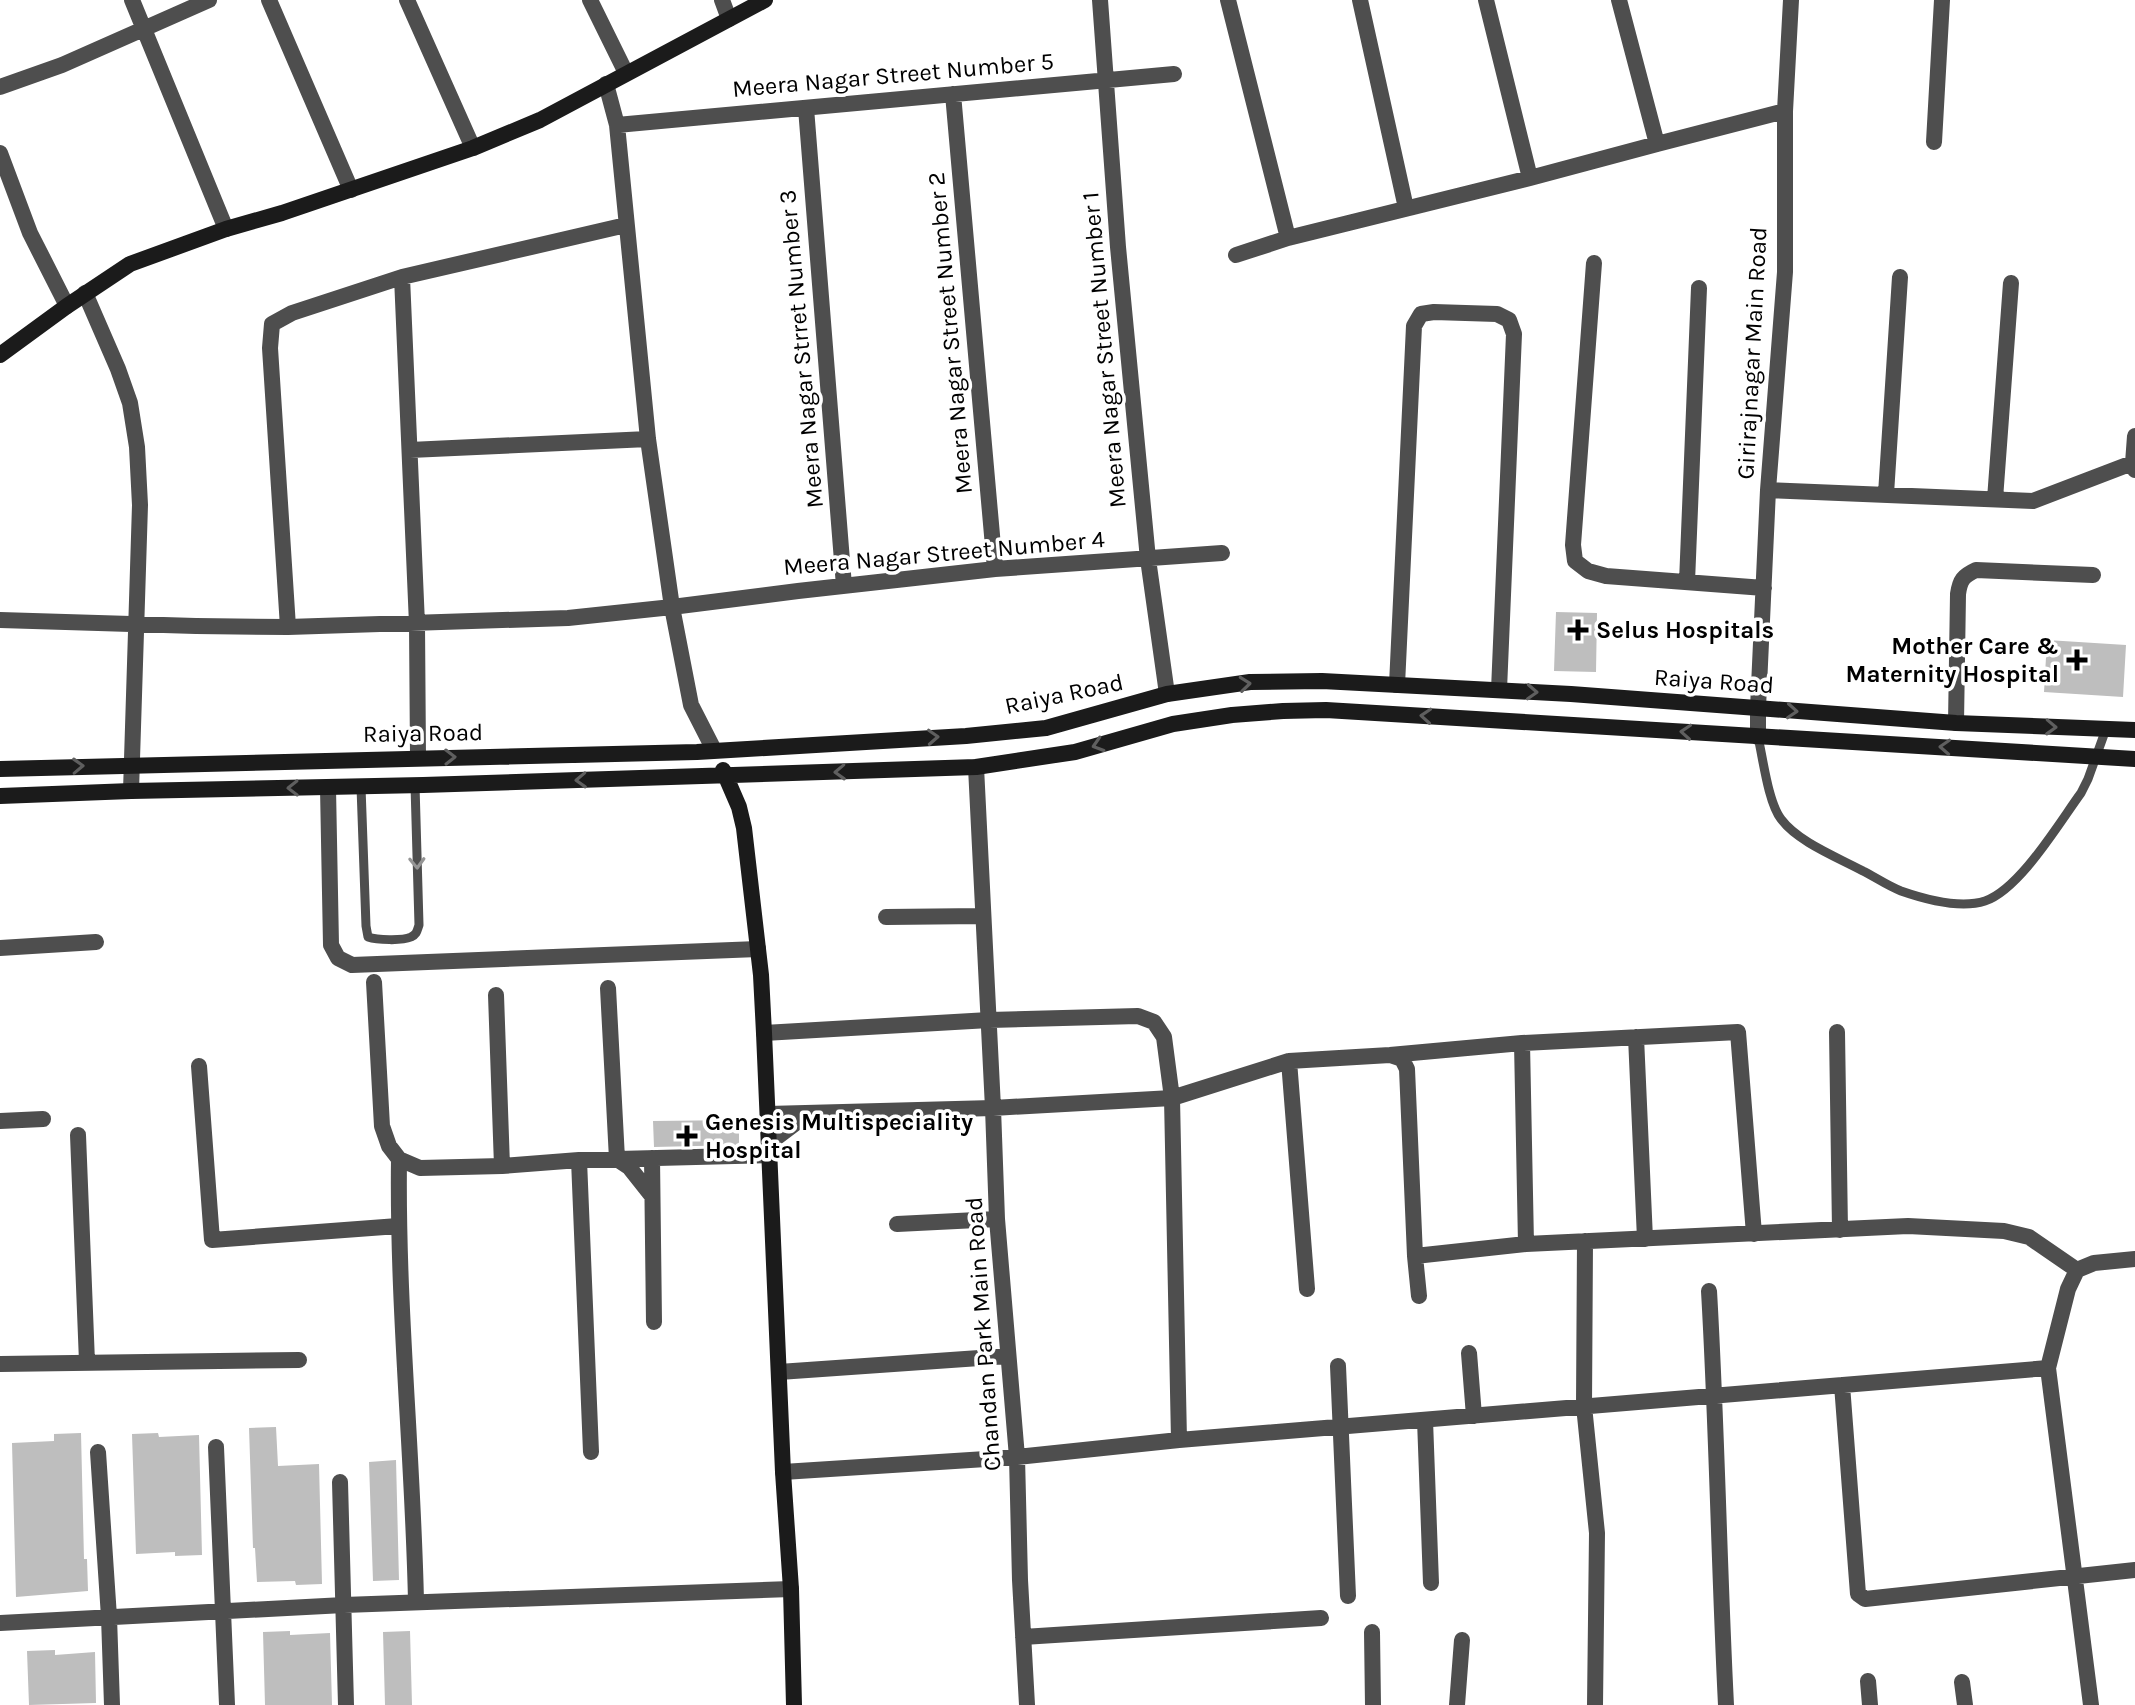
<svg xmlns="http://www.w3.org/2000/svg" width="2135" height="1705" viewBox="0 0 2135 1705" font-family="Karla,sans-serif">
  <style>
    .building { fill: #bebebe }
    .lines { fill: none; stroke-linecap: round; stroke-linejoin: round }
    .lane { stroke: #4e4e4e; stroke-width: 9 }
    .street { stroke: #4e4e4e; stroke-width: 16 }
    .secondary { stroke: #1b1b1b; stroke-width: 16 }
    .oneway { stroke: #5f5f5f }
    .oneway2 { stroke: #959595 }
    .poi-dot { fill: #000; stroke: #fff; stroke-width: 3 }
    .labels { text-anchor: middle; stroke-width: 7; stroke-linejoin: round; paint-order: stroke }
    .street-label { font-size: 24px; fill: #000; stroke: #fff }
    .poi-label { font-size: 24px; font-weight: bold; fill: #000; stroke: #fff; text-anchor: start }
  </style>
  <rect width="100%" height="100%" fill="#fff"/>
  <!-- building -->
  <path class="building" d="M1556 612 1597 613 1596 672 1554 671Z
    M2047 640 2126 645 2123 697 2044 692Z
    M739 1120V1145L654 1147 653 1121Z
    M276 1427 278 1466 319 1464 322 1584 296 1585 295 1581 257 1582 255 1548H253L249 1428Z
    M81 1433 84 1559H87L88 1591 16 1597 12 1443 54 1441V1434Z
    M158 1433 159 1437 199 1435 202 1555 175 1556V1552L136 1554 132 1434Z
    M396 1460 399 1580 373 1581 369 1462Z
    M290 1631V1635L330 1633 332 1705H265L263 1632Z
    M410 1631 412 1705H385L383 1632Z
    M55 1650V1655L95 1652 96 1703 29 1705 27 1651Z"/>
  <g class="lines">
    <!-- lane -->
    <path class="lane" d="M1758 737C1763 758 1768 802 1781 819 1798 842 1837 857 1863 871 1875 877 1888 886 1901 891 1924 899 1960 909 1985 901 2020 889 2059 823 2081 793L2088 779 2106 729
      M361 787 366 926 368 937C377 940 402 941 411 937 417 934 417 931 419 925L415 785"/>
    <!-- street -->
    <path class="street" d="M132 0 226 229
      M269 0 351 190
      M407 0 473 148
      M590 0 626 73
      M722 0 729 19
      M1100 0 1118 247 1148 559 1167 694
      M1228 0 1288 238 1530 178 1657 144 1619 0
      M1360 0 1406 208
      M1486 0 1530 178
      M606 84 617 125 648 439 672 607 691 705 714 750
      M0 87 62 65 209 0
      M953 94 995 569
      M806 108 844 586
      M617 125 1174 74
      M1934 142 1942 0
      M1657 144 1785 111
      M0 153 30 233 67 306
      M1236 255 1288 238
      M1594 263 1573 545 1575 561 1588 571 1606 576 1764 588
      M402 277 417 624 418 758
      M85 293 118 369 130 403 137 447 140 505 131 791
      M2135 436 2133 463 2135 470
      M410 450 648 439
      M1768 490 2033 501 2135 462
      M1886 494 1900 277
      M1995 499 2011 283
      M1687 582 1699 288
      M0 620 196 626 288 627 568 618 672 607 798 591 995 569 1222 553
      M288 627 270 348 272 324 292 313 402 277 626 225
      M1397 685 1414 326 1421 314 1434 312 1497 314 1509 320 1514 334 1499 690
      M1956 723 1958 594C1960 580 1963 576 1976 570L2093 575
      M1758 737V708L1768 490 1785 272V111L1791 0
      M976 767 993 1108 997 1219 1017 1457 1020 1580 1027 1705
      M328 788 331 945 338 958 352 965 758 949
      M886 917 983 916
      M0 948 96 942
      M374 982 382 1126 389 1146 399 1159 420 1168 502 1166 579 1160 769 1155
      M608 988 617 1159 629 1167 652 1196
      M496 995 502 1166
      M1837 1032 1840 1230
      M764 1033 989 1020 1138 1016 1154 1022 1164 1037 1172 1098 1289 1061 1390 1055 1522 1043 1738 1032 1754 1234
      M1636 1037 1645 1239
      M1522 1043 1526 1244
      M1390 1055 1402 1059 1407 1069 1415 1256 1419 1296
      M1289 1061 1307 1289
      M199 1066 212 1240 398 1226
      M768 1114 993 1108 1172 1098 1179 1440
      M0 1121 43 1119
      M78 1135 87 1362
      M769 1143 809 1113
      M652 1158 654 1322
      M399 1159C397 1307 413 1454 416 1602
      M579 1160 591 1452
      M897 1224 997 1219
      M1585 1241 1584 1406 1597 1533 1595 1705
      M1415 1256 1526 1244 1908 1226 2004 1231 2029 1237 2077 1270
      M1709 1291C1717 1429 1719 1567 1726 1705
      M1469 1353 1474 1416
      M0 1364 299 1360
      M1338 1366 1348 1596
      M779 1372 1008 1356
      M1842 1385 1858 1594 1865 1599 2135 1570
      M1425 1420 1431 1583
      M216 1447 227 1705
      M98 1452 109 1617 112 1705
      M783 1472 1017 1457 1179 1440 2048 1368
      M340 1482 346 1705
      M0 1623 344 1605 791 1589
      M1372 1632 1373 1705
      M1023 1637 1321 1618
      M1868 1681 1870 1705
      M1962 1682 1965 1705
      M1457 1705 1462 1640
      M2091 1705 2048 1368 2068 1289 2077 1270 2094 1263 2135 1259"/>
    <!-- secondary -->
    <path class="secondary" d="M0 355 67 306 130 264 226 229 282 213 473 148 540 120 765 0
      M0 769 697 752 966 736 1046 728 1167 694 1250 682 1322 681 1571 694 1956 723 2135 730
      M723 770 739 807 744 828 761 975 764 1033 783 1472 791 1589 794 1705
      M0 796 131 791 423 785 976 767 1075 752 1173 724 1232 715 1283 711 1326 710 2135 759"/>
  </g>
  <!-- one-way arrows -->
  <defs><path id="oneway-chevron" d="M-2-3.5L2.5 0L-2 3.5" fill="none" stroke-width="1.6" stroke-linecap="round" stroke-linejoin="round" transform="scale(2)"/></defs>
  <g class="oneway">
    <use href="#oneway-chevron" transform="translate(1245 684) rotate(-6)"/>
    <use href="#oneway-chevron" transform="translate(1532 692) rotate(3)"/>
    <use href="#oneway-chevron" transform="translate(1792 711) rotate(4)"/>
    <use href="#oneway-chevron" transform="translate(1426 716) rotate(-176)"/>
    <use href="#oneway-chevron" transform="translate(2051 727) rotate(2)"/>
    <use href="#oneway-chevron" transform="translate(1686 732) rotate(-176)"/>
    <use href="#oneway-chevron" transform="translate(933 737) rotate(-3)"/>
    <use href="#oneway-chevron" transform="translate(1098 745) rotate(163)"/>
    <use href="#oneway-chevron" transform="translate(1945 747) rotate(-177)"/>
    <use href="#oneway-chevron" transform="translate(450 757) rotate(-1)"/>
    <use href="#oneway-chevron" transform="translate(78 766) rotate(-2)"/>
    <use href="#oneway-chevron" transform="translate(840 772) rotate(178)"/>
    <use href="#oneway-chevron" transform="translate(581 780) rotate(178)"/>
    <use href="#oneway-chevron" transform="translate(293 788) rotate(179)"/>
  </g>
  <use class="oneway2" href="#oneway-chevron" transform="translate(417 863) rotate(88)"/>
  <!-- markers -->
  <g class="poi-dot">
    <path d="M1574 618h8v8h8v8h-8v8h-8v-8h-8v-8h8z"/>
    <path d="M2073 648h8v8h8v8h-8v8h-8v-8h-8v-8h8z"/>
    <path d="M683 1124h8v8h8v8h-8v8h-8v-8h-8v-8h8z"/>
  </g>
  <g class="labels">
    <!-- street labels -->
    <g class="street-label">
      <text transform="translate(893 75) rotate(-5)" y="8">Meera Nagar Street Number 5</text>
      <text transform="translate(950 333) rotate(-95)" y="8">Meera Nagar Street Number 2</text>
      <text transform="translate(801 349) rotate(-95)" y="8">Meera Nagar Strret Number 3</text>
      <text transform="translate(1104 350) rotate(-95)" y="8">Meera Nagar Street Number 1</text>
      <text transform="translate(1752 353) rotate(-87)" y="8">Girirajnagar Main Road</text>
      <text transform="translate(944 553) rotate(-5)" y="8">Meera Nagar Street Number 4</text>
      <text transform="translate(1714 681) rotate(4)" y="8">Raiya Road</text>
      <text transform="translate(1064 694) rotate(-12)" y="8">Raiya Road</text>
      <text transform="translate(423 733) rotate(-1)" y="8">Raiya Road</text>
      <text transform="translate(983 1334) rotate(-94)" y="8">Chandan Park Main Road</text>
    </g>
    <!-- poi labels -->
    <g class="poi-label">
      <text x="1596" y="638">Selus Hospitals</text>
      <text x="2059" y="654" text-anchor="end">Mother Care &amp;<tspan x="2059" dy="28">Maternity Hospital</tspan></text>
      <text x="705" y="1130">Genesis Multispeciality<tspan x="705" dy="28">Hospital</tspan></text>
    </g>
  </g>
</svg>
